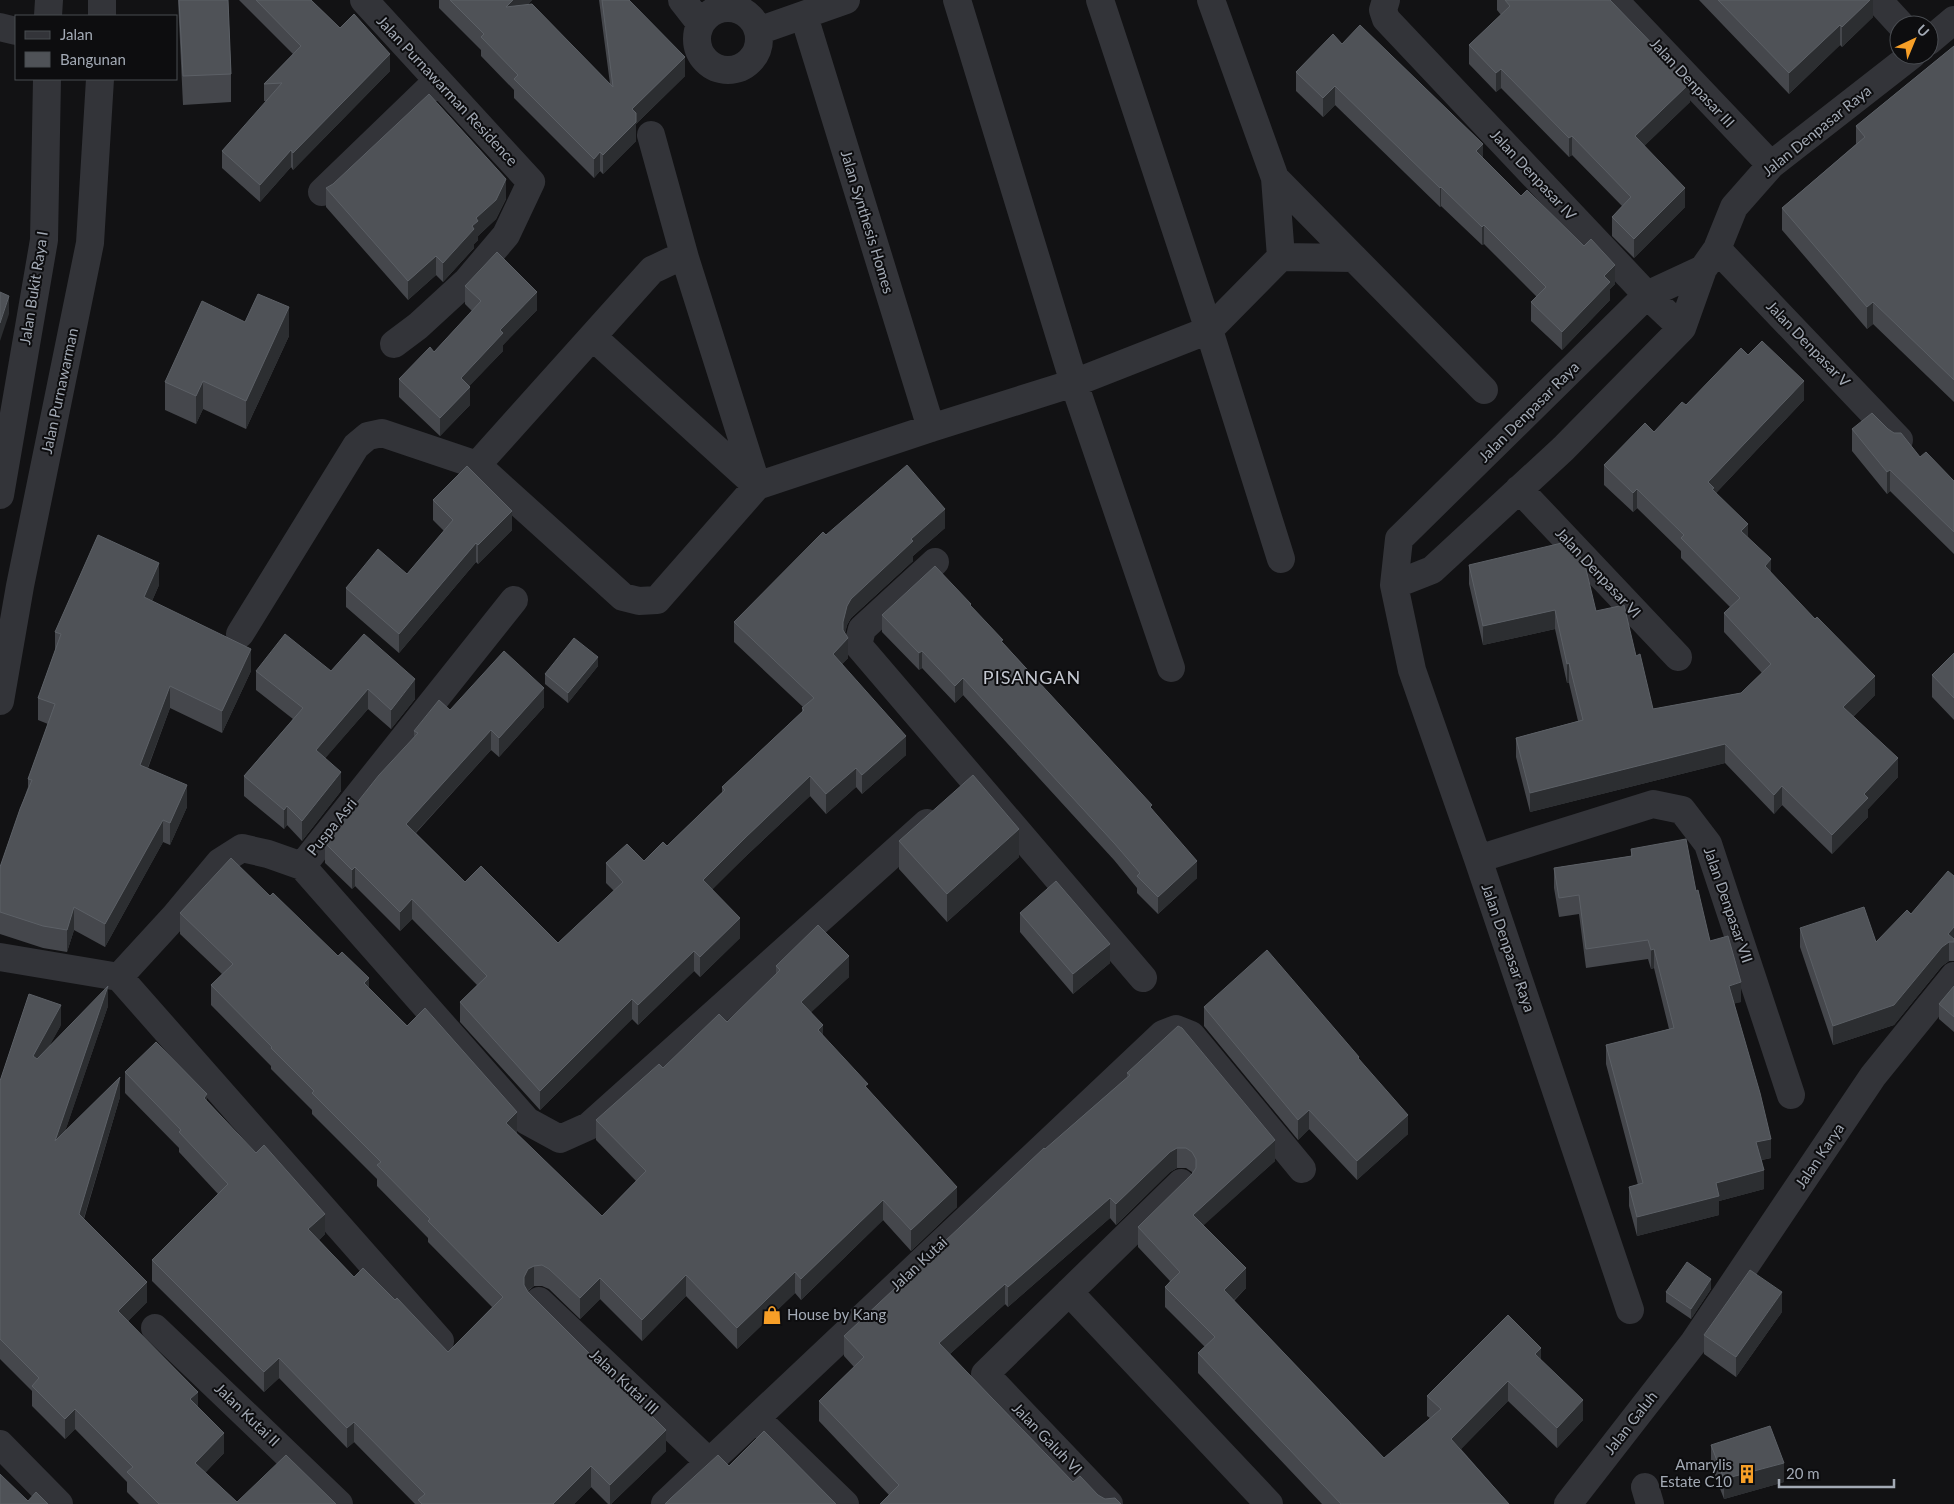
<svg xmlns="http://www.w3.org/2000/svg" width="1954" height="1504" viewBox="0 0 1954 1504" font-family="Lato,sans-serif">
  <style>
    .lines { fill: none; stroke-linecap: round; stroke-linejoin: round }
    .minor { stroke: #333439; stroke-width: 28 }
    .tertiary { stroke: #333439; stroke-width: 28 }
    .wall { fill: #45474c }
    .shaded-wall { fill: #2c2e31 }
    .building { fill: #4f5257; stroke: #5c6066 }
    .labels { text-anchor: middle; stroke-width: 4; stroke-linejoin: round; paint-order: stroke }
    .street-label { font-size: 15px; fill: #a3aab5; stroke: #0d0d0f }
    .poi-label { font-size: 15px; fill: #a3aab5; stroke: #0d0d0f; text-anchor: start }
    .quarter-label { font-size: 18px; letter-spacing: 1px; fill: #c4c8d1; stroke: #0d0d0f }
  </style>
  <rect width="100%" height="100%" fill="#121214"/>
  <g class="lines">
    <!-- minor -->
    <path class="minor" d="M364 0 531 182 506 235 467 281 418 326 394 344
      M682 0 700 23
      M957 0 1074 383 1171 668
      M1100 0 1209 330 1281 559
      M1211 0 1275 178 1484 390
      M1386 0 1383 10 1386 19 1647 295 1682 328
      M1614 0 1771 165
      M1878 0 1901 25
      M697 39a31 31 0 1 1 62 0a31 31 0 1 1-62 0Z
      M48 16 49 0
      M804 16 931 428
      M0 27 16 31
      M758 31 846 0
      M1929 41 1954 20
      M651 135 685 258 757 486 657 600 639 601 623 597 477 465 652 270 671 261 685 258
      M322 192 437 81
      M1717 249 1899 440
      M1281 257 1354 258
      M593 337 757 486 931 428 1074 383 1209 330 1281 257 1275 178
      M1519 489 1678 657
      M0 495 44 240 47 79
      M935 562 862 629 858 645 1143 978
      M1394 585 1432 570 1563 449 1682 328 1703 269 1717 249 1734 207 1771 165 1912 55
      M240 634 356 446 368 436 382 433 477 465
      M1478 859 1653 804 1682 810 1708 844 1791 1095
      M302 866 527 1121 560 1139 589 1126 927 823
      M0 957 119 977 175 916 220 862 242 848 268 854 302 866 514 600
      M119 977 440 1341
      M1069 1292 1269 1504
      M539 1301 709 1462
      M1630 1310 1478 859 1412 670 1394 585 1399 539 1647 295 1703 269
      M155 1328 339 1504
      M756 1418 845 1504
      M0 1444 59 1504
      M1645 1487 1650 1504
      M665 1504 1163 1034 1176 1029 1191 1035 1302 1169
      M1109 1504 985 1374 1181 1183
      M1568 1504 1694 1342 1873 1076 1954 976"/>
    <!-- tertiary -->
    <path class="tertiary" d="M102 16V0
      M0 701 20 586 90 243 100 79"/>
  </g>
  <!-- wall -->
  <path class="wall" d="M178 0H228L231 74V102L183 105Z
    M239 0H311L340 28 390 71 293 170 291 167 260 202 222 168V151L267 101H264V84L293 54Z
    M439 0H532L528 4 610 84 599 0H629L685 76 636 124V141L603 174 600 171 594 178 514 98V90L481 56V50L439 8Z
    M1497 0H1610L1690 102 1644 146 1685 207 1634 258 1612 236V217L1622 206 1572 155 1569 157 1501 88 1496 92 1469 64V45L1501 15 1497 10Z
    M1699 0H1873V17L1842 47 1840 45 1789 94Z
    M1342 44 1483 158 1521 196 1615 284 1610 289V300L1562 350 1531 321V302L1537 297 1484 244 1482 245 1441 206 1440 207 1335 105 1323 117 1296 91V72Z
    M1954 46V402L1873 324 1867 329 1782 230V208L1856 144V126Z
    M326 188 506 199 496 219 478 236V240L474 244V248L443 282 436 275 408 300 326 207Z
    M465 286 537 310 503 345V351L469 386 470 405 440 436 399 397V379L434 352 472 311 465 304Z
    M245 322 289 336 246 429 203 409 196 424 165 410V382Z
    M1748 355 1804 400 1716 493 1748 537 1771 573 1875 695 1853 717 1898 777 1868 809V817L1832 854 1782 805 1774 814 1725 763 1530 812 1516 757V738L1578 721 1569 683H1567L1555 629 1483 645 1469 584V565L1596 611 1636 656 1653 709 1741 693 1762 673 1724 632V613L1730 607 1681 558V551L1637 508 1633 512 1604 485V465L1654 432Z
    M1852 429H1888L1920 457 1954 481V554L1890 491 1887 494 1852 451Z
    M433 500 512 530 478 564 476 562 399 653 346 607V588L407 574 444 531 433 520Z
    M945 528 913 556V561L851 618 847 625 845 633 848 658 842 664 906 755 862 794 856 787 826 814 810 796 745 857 712 889 740 938 700 977 694 971 638 1025 632 1019 540 1110 460 1022V1002L477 985 412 919 400 931 355 886 352 889 325 863V843L414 737V731L450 710 544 707 499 757 491 750 416 833 465 882 558 943 614 891 606 883V863L644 861 667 846 722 792V787L802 712V708L803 707 734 642V622L826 535Z
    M159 585 152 601 251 671 222 733 170 708 148 768 187 807 170 845 163 842 105 947 74 930 67 952 43 948 0 934V867L28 787V779L48 724 38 720V698L55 651V632Z
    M971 607 1152 809 1197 878 1158 914 1137 893V888L1114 860 963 695 955 703 922 668 919 670 882 632V615Z
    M1954 653V720L1932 697V675Z
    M598 666 568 703 545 684V674Z
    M256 671H331L415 699 391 729 368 709 325 758 341 791 302 841 287 825 284 829 244 796V776L293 719 256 690Z
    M899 841 1019 857 947 922 899 869Z
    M1631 849 1696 891 1710 941 1741 1002 1734 1003 1771 1158 1762 1160 1764 1189 1719 1201V1215L1637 1236 1629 1206V1187L1638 1185 1606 1064V1045L1669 1029 1654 968 1651 969 1648 959 1586 968 1579 914 1559 917 1554 888V868L1631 856Z
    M1954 876V961H1949L1942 966 1894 1025 1833 1045 1800 947V928L1876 942 1911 914Z
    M270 896 369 988 517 1133V1134L602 1216 636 1181 596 1140V1120L727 1022 776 974V966L849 977 811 1012 823 1036 868 1089 957 1207 911 1251 883 1220 801 1300 795 1293 737 1349 686 1296 642 1341 600 1299 580 1319 549 1289 542 1286H534L528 1291 666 1451 611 1504H608L591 1487 574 1504H415L354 1442 347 1448 279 1378 264 1392 152 1281V1260L218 1194 179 1152V1148L125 1093V1072L207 1101 325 1234 319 1240 354 1277 395 1300 448 1352 492 1307 428 1242V1238L377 1186V1179L312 1114V1110L271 1069V1066L211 1005V985L222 974 180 934V913Z
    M1020 913 1110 963 1073 994 1020 932Z
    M1954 986V1032L1939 1019V1004Z
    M108 1006 65 1131 120 1097 84 1219 147 1302 128 1321 198 1407 224 1453 205 1473 237 1502 336 1504H139L127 1492V1482L75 1429 65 1439 32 1406V1391L0 1359V1081L61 1025 49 1046Z
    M1204 1007 1359 1060 1408 1134 1357 1180 1309 1129 1298 1140 1204 1026Z
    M1127 1073 1275 1161 1203 1225 1246 1288 1234 1301 1384 1458 1430 1418 1427 1416V1396L1541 1360 1583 1420 1557 1448 1508 1401 1461 1449 1509 1504H1322L1198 1373V1353L1205 1347 1165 1307V1287L1170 1281 1138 1247V1227L1192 1174V1172L1186 1168H1177L1170 1172 1116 1225 1110 1218 1008 1307 1005 1304 950 1354 1073 1482 1105 1499 1121 1504 889 1495 819 1421V1401L854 1367 844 1356V1336L1045 1149 1127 1077Z
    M1711 1289 1691 1319 1666 1302V1292Z
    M1782 1312 1736 1377 1704 1354V1335Z
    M1711 1445 1784 1482 1724 1499 1711 1465Z"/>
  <!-- shaded-wall -->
  <path class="shaded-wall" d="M513 0H532L506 26V7Z
    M1870 0H1873V17L1842 47V27Z
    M1840 25V45L1789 94V73Z
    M390 54V71L293 170V153Z
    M685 57V76L636 124V141L603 174V155L632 109Z
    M1501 69V88L1496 92V73Z
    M1690 83V102L1635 155V136Z
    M1335 86V105L1323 117V98Z
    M1572 136V155L1569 157V138Z
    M1483 144V163L1476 151Z
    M291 150V167L260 202V185Z
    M600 152V171L594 178V159Z
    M506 179V199L496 219 478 236V240L474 244V248L443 282V263L472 226 476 218Z
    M1441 187V206L1440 207V188Z
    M1685 188V207L1634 258V239Z
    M1484 225V244L1482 245V227Z
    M436 256V275L408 300V281Z
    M1615 265V284L1610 289V300L1562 350V332L1604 276Z
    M537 292V310L503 345V351L461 395V378L500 330Z
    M9 296V314L0 341V323Z
    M1873 302V324L1867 329V307Z
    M289 307V336L246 429V401Z
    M203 381V409L196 424V396Z
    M1804 381V400L1714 495 1708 482Z
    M470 387V405L440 436V418Z
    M1890 470V491L1887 494V472Z
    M1637 489V508L1633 512V493Z
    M945 509V528L913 556V561L851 618 847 625 843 642V622L847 606 851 599 911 539Z
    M512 511V530L478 564V545Z
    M1748 524V543L1741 531Z
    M476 543V562L399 653V634Z
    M1771 559V579L1765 566Z
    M159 563V585L144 619V597Z
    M1555 610V629L1483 645V626Z
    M848 638V658L833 674V654Z
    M251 649V671L222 733V711Z
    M922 651V668L919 670V653Z
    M598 657V666L568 703V693Z
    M1569 663V683H1567V664Z
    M1875 676V695L1843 726V707Z
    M963 678V695L955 703V686Z
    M415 679V699L391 729V710Z
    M170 686V708L140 788V765Z
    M544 688V707L499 757V738Z
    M368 689V709L316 769V750Z
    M491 730V750L406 843V824Z
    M906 736V755L862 794V775Z
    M1725 744V763L1530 812V793Z
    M1898 758V777L1868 809V817L1832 854V835L1864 794Z
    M856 768V787L826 814V794Z
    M341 772V791L302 841V821Z
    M810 776V796L745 857 703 899V880L745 838Z
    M187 785V807L170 845V823Z
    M1782 786V805L1774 814V795Z
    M287 806V825L284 829V810Z
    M163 820V842L105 947V924Z
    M1019 829V857L947 922V894Z
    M1197 861V878L1158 914V897Z
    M355 867V886L352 889V870Z
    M412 899V919L400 931V912Z
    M74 907V930L67 952V930Z
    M740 918V938L700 977V957Z
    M1954 927V942H1949V961L1942 966 1894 1025 1833 1045V1026L1948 934Z
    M1110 944V963L1073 994V974Z
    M1654 949V968L1651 969V950Z
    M694 951V971L638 1025V1005Z
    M849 956V977L801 1022V1002Z
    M369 978V999L364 983Z
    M1741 982V1002L1729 1005V986Z
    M108 986V1006L55 1161V1141Z
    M632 999V1019L540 1110V1091Z
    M61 1005V1025L33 1076V1056Z
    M823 1025V1045L818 1030Z
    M120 1077V1097L79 1234V1214Z
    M207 1094V1115L204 1098Z
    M1309 1110V1129L1298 1140V1120Z
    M517 1112V1133L506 1144V1123Z
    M1408 1115V1134L1357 1180V1161Z
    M1771 1139V1158L1756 1161V1142Z
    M1275 1140V1161L1193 1235V1215Z
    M1177 1148V1168L1170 1172 1116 1225V1204L1170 1152Z
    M1764 1170V1189L1719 1201V1215L1637 1236V1217L1716 1183Z
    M957 1187V1207L911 1251V1230Z
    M1110 1198V1218L1008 1307V1287Z
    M883 1200V1220L801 1300V1279Z
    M325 1214V1234L308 1250V1229Z
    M534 1266V1286L528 1290 524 1298V1277L528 1269Z
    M1246 1268V1288L1224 1310V1290Z
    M795 1272V1293L737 1349V1328Z
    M686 1275V1296L642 1341V1320Z
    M600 1278V1299L580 1319V1298Z
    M1711 1279V1289L1691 1319V1309Z
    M147 1282V1302L118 1331V1311Z
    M1005 1284V1304L939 1364V1343Z
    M1782 1292V1312L1736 1377V1357Z
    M1541 1348V1368L1535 1354Z
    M279 1358V1378L264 1392V1372Z
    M1508 1381V1401L1451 1459V1439Z
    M198 1392V1412L190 1399Z
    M1583 1400V1420L1557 1448V1428Z
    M75 1409V1429L65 1439V1419Z
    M354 1422V1442L347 1448V1428Z
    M666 1430V1451L611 1504H610V1485Z
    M224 1433V1453L195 1483V1463Z
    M1784 1463V1482L1724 1499V1479Z
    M591 1466V1487L574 1504H553Z"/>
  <!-- building -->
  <path class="building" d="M179 0H228L231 74 183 76Z
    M256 0H311L340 28 354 14 390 54 293 153 291 150 260 185 222 151 282 83 264 84 301 46Z
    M450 0H513L506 7 532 4 613 87 602 0H629L685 57 632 109 636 113V122L603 155 600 152 594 159 514 79 518 75 481 37 484 34Z
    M1505 0H1610L1690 83 1635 136 1685 188 1634 239 1612 217 1631 197 1572 136 1569 138 1501 69 1496 73 1469 45 1510 6Z
    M1718 0H1870L1842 27 1840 25 1789 73Z
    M1360 25 1483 144 1476 151 1521 196 1527 190 1584 246 1591 239 1615 265 1604 276 1610 282 1562 332 1531 302 1546 287 1484 225 1482 227 1441 187 1440 188 1335 86 1323 98 1296 72 1333 34 1342 44Z
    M1954 46V380L1873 302 1867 307 1782 208 1865 137 1856 126Z
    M429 94 506 179 496 200 476 218 478 221 472 226 474 229 443 263 436 256 408 281 326 188 333 184Z
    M497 252 537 292 500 330 503 333 461 378 470 387 440 418 399 379 430 347 434 352 481 301 465 286Z
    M0 292 9 296 0 323Z
    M258 294 289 307 246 401 203 381 196 396 165 382 202 301 245 322Z
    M1762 341 1804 381 1708 482 1714 488 1712 489 1748 524 1741 531 1771 559 1765 566 1815 619 1817 617 1875 676 1843 707 1898 758 1864 794 1868 798 1832 835 1782 786 1774 795 1725 744 1530 793 1516 738 1583 720 1569 663 1567 664 1555 610 1483 626 1469 565 1566 542 1584 561 1596 611 1624 605 1636 656 1640 654 1653 709 1741 693 1771 664 1724 613 1740 598 1681 538 1684 535 1637 489 1633 493 1604 465 1645 423 1654 432 1682 402 1686 405 1741 348 1748 355Z
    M1872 413 1888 429 1894 433H1901L1920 457 1926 452 1954 481V532L1890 470 1887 472 1852 429Z
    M907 465 945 509 911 539 913 541 851 599 847 606 843 622V630L848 638 833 654 906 736 862 775 856 768 826 794 810 776 745 838 703 880 740 918 700 957 694 951 638 1005 632 999 540 1091 460 1002 487 976 412 899 400 912 355 867 352 870 325 843 379 775 418 733 414 731 439 700 450 710 504 651 544 688 499 738 491 730 406 824 465 882 481 866 558 943 623 882 606 863 627 844 644 861 663 842 667 846 725 790 722 787 804 710 802 708 814 698 734 622 823 532 826 535Z
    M467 466 512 511 478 545 476 543 399 634 346 588 378 549 407 574 453 520 433 500Z
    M98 535 159 563 144 597 251 649 222 711 170 686 140 765 187 785 170 823 163 820 105 924 74 907 67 930 43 926 0 912V867L20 809 32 780 28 779 55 704 38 698 61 634 55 632Z
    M935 566 971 604 970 605 1003 640 1001 641 1152 805 1150 807 1197 861 1158 897 1137 876 1140 873 1114 843 963 678 955 686 922 651 919 653 882 615Z
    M285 634 331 671 364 634 415 679 391 710 368 689 316 750 341 772 302 821 287 806 284 810 244 776 303 708 256 671Z
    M574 638 598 657 568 693 545 674Z
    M1954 653V698L1932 675Z
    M973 775 1019 829 947 894 899 841Z
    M1686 839 1696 891 1698 890 1710 941 1728 936 1741 982 1729 986 1760 1093 1771 1139 1756 1142 1764 1170 1716 1183 1719 1196 1637 1217 1629 1187 1643 1183 1606 1045 1674 1028 1654 949 1651 950 1648 940 1586 949 1579 895 1559 898 1554 868 1632 856 1631 849Z
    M231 858 270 896 273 893 338 956 342 952 369 978 364 983 407 1026 425 1008 517 1112 506 1123 602 1216 646 1171 596 1120 659 1064 663 1068 719 1014 727 1022 780 970 776 966 818 925 849 956 801 1002 823 1025 818 1030 868 1084 865 1086 957 1187 911 1230 883 1200 801 1279 795 1272 737 1328 686 1275 642 1320 600 1278 580 1298 549 1269 542 1265 534 1266 528 1269 524 1277V1285L528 1292 666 1430 610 1485 591 1466 553 1504H422L418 1500 425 1494 354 1422 347 1428 279 1358 264 1372 152 1260 228 1184 179 1132 181 1130 125 1072 156 1042 207 1094 204 1098 256 1153 264 1145 325 1214 308 1229 354 1277 363 1268 395 1300 397 1298 448 1352 503 1297 428 1221 430 1219 377 1165 381 1162 312 1093 314 1091 271 1048 272 1047 211 985 233 964 180 913Z
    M1948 871 1954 876V927L1948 934 1954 939V942H1949L1942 947 1894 1005 1833 1026 1800 928 1864 907 1876 942 1907 910 1911 914Z
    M1056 881 1110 944 1073 974 1020 913Z
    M1267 950 1359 1057 1358 1058 1408 1115 1357 1161 1309 1110 1298 1120 1204 1007Z
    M108 986 55 1141 120 1077 79 1214 147 1282 118 1311 198 1392 190 1399 224 1433 195 1463 237 1502 286 1455 336 1504H159L127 1472 133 1467 75 1409 65 1419 32 1386 39 1378 0 1339V1081L29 994 61 1005 33 1056 37 1059Z
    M1954 986V1017L1939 1004Z
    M1178 1026 1182 1028 1275 1140 1193 1215 1246 1268 1224 1290 1384 1458 1441 1409 1427 1396 1508 1315 1541 1348 1535 1354 1583 1400 1557 1428 1508 1381 1451 1439 1509 1504H1341L1198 1353 1215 1337 1165 1287 1180 1272 1138 1227 1192 1174 1196 1168V1159L1192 1152 1186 1148H1177L1170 1152 1116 1204 1110 1198 1008 1287 1005 1284 939 1343 1073 1482 1080 1476 1098 1495 1105 1499 1115 1498 1121 1504H880L899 1485 819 1401 864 1357 844 1336 1044 1148 1045 1149 1130 1075 1127 1073Z
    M1687 1262 1711 1279 1691 1309 1666 1292Z
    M1750 1270 1782 1292 1736 1357 1704 1335Z
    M1770 1426 1784 1463 1724 1479 1711 1445Z
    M764 1431 836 1504H665L671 1498 718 1455 729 1466Z
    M0 1474 28 1501 36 1492 48 1504H0Z"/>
  <!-- icons -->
  <defs>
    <g id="shop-bare" transform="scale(1.5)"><path d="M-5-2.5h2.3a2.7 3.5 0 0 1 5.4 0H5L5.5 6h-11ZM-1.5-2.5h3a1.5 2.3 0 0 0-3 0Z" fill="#f79f27" stroke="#0d0d0f" stroke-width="2.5" paint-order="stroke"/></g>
    <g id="building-bare" transform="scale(1.5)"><path d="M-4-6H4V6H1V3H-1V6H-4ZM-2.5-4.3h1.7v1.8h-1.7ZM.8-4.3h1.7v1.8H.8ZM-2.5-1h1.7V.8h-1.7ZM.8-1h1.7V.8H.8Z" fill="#f79f27" stroke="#0d0d0f" stroke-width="2.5" paint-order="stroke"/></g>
  </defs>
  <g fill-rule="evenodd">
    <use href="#shop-bare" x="772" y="1315"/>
    <use href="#building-bare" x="1747" y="1474"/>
  </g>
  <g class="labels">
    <!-- street labels -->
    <g class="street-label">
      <text transform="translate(1692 83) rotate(47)" y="5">Jalan Denpasar III</text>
      <text transform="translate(447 91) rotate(47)" y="5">Jalan Purnawarman Residence</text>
      <text transform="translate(1817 131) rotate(-39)" y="5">Jalan Denpasar Raya</text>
      <text transform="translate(1533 175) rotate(47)" y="5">Jalan Denpasar IV</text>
      <text transform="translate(867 222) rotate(73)" y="5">Jalan Synthesis Homes</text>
      <text transform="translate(34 288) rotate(-81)" y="5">Jalan Bukit Raya I</text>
      <text transform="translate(1808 344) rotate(46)" y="5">Jalan Denpasar V</text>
      <text transform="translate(60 391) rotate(-78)" y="5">Jalan Purnawarman</text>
      <text transform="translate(1529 412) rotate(-45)" y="5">Jalan Denpasar Raya</text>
      <text transform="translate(1598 573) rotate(47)" y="5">Jalan Denpasar VI</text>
      <text transform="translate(332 827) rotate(-51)" y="5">Puspa Asri</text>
      <text transform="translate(1728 905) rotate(71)" y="5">Jalan Denpasar VII</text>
      <text transform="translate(1508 948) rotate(71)" y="5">Jalan Denpasar Raya</text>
      <text transform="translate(1820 1156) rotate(-56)" y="5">Jalan Karya</text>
      <text transform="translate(919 1264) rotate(-43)" y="5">Jalan Kutai</text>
      <text transform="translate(624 1382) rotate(43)" y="5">Jalan Kutai III</text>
      <text transform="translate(247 1415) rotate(44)" y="5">Jalan Kutai II</text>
      <text transform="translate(1631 1423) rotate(-52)" y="5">Jalan Galuh</text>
      <text transform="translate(1047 1439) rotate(46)" y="5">Jalan Galuh VI</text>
    </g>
    <!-- poi labels -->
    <g class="poi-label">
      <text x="787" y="1320">House by Kang</text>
      <text x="1732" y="1470" text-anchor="end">Amarylis<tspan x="1732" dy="17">Estate C10</tspan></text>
    </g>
    <!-- quarter labels -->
    <g class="quarter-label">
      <text x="1032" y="684">PISANGAN</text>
    </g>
  </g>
  <!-- legend -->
  <rect x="15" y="15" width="162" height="65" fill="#0d0d0f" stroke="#494c51"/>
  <rect x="25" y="31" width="25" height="8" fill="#333439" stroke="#494c51"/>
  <text x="60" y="40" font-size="15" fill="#a3aab5">Jalan</text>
  <rect x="25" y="52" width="25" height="15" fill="#4f5257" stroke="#494c51"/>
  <text x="60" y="65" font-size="15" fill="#a3aab5">Bangunan</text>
  <!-- north arrow -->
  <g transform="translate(1914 40) rotate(44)"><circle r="24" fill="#0d0d0f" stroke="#494c51"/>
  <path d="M0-4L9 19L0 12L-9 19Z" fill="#f79f27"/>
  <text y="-8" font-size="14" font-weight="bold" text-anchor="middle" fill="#a3aab5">U</text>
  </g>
  <!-- scale -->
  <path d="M1779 1479v8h115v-8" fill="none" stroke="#a3aab5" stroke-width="2.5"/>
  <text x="1786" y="1479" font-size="15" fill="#a3aab5" stroke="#0d0d0f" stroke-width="4" paint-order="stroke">20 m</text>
</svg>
